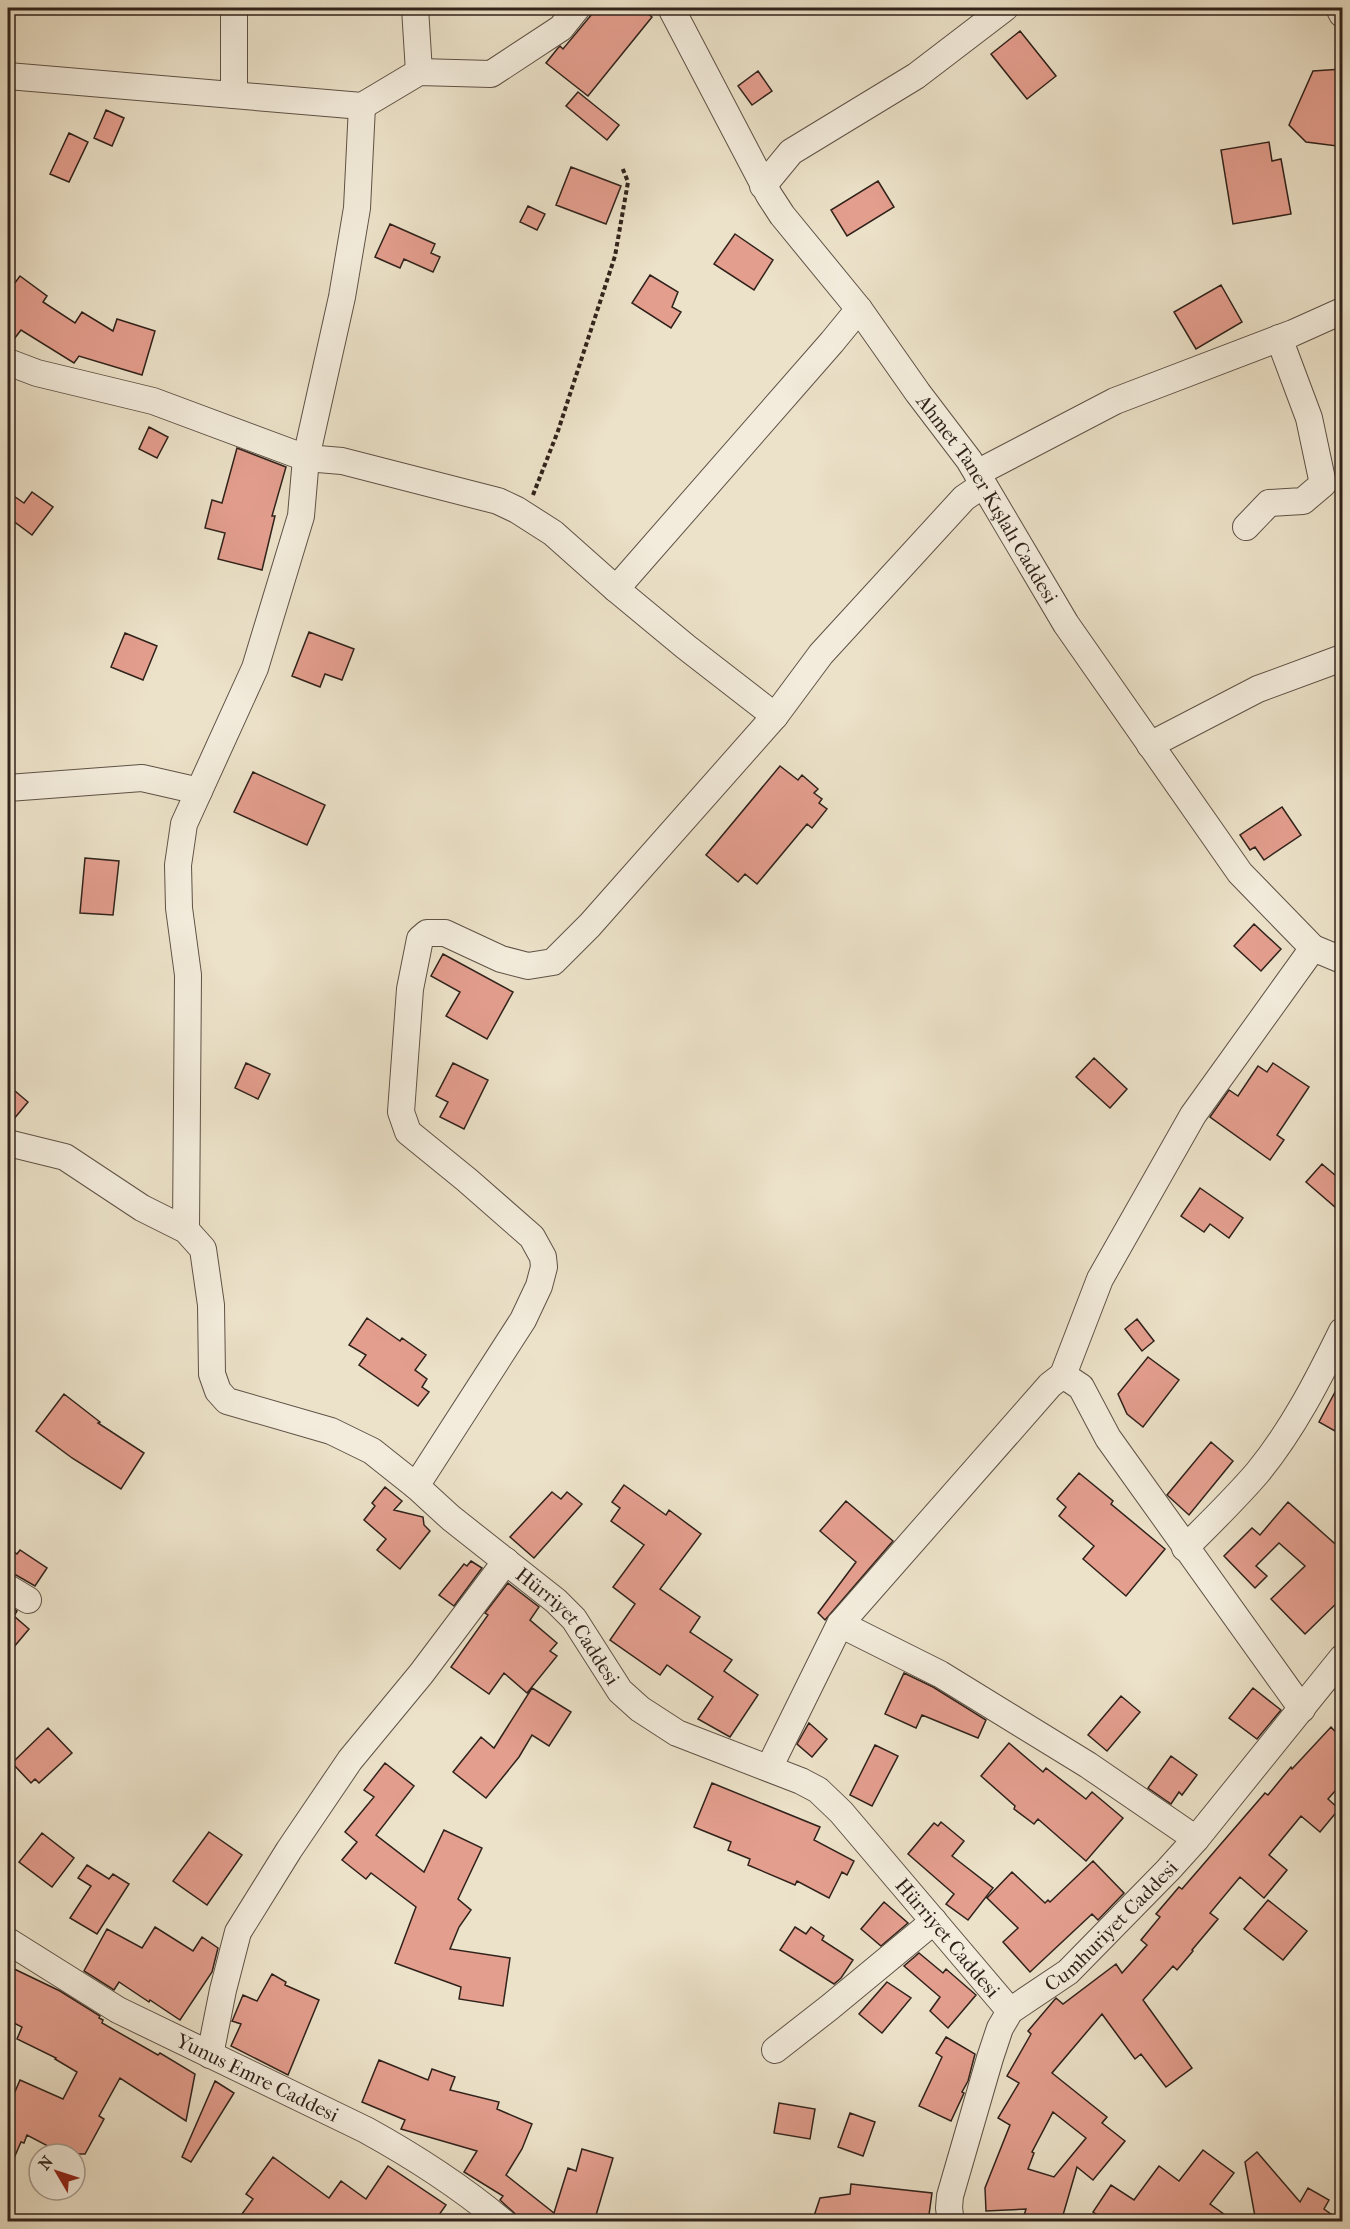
<svg xmlns="http://www.w3.org/2000/svg" width="1350" height="2229" viewBox="0 0 1350 2229" font-family="'IM FELL French Canon',serif">
  <style>
    .building { fill: #e49e8e; stroke: #30221b; stroke-width: 1.5; fill-rule: evenodd }
    .lines { fill: none; stroke-linecap: round; stroke-linejoin: round }
    .minor-casing { stroke: #5f5246; stroke-width: 28 }
    .path { stroke: #30221b; stroke-width: 4; stroke-dasharray: 4.5 3; stroke-linecap: butt }
    .minor { stroke: #f3ecdc; stroke-width: 26 }
    .labels { text-anchor: middle; stroke-width: 6; stroke-linejoin: round; paint-order: stroke }
    .street-label { font-size: 20px; fill: #30221b; stroke: #f3ecdc }
  </style>
  <rect width="100%" height="100%" fill="#ece2c9"/>
  <filter id="stains"><feTurbulence type="fractalNoise" baseFrequency=".00333" numOctaves="4"/><feColorMatrix values="0 0 0 0 .2 0 0 0 0 .09 0 0 0 0 .02 0 0 0 .5 -.17"/></filter>
  <radialGradient id="worn" r=".72"><stop offset=".6" stop-color="#630" stop-opacity="0"/><stop offset="1" stop-color="#630" stop-opacity=".3"/></radialGradient>
  <!-- building -->
  <path class="building" d="M597 8H641L652 17 588 96 546 63 558 48 560 46 563 49Z
    M1020 31 1056 76 1027 99 991 54Z
    M1342 69V133L1337 146 1306 142 1289 125 1313 71Z
    M758 71 772 91 752 105 738 86Z
    M578 92 619 125 607 140 566 106Z
    M106 110 124 118 112 146 94 138Z
    M69 133 88 142 69 182 50 174Z
    M1269 142 1272 161 1281 159 1291 214 1233 224 1221 150Z
    M571 167 621 186 606 224 556 205Z
    M878 181 894 207 847 236 831 210Z
    M528 206 545 214 537 230 520 222Z
    M390 224 435 244 431 253 440 257 433 272 404 259 400 268 375 257Z
    M735 234 773 260 754 290 714 264Z
    M650 275 678 292 672 307 681 312 671 328 632 303Z
    M20 276 47 296 43 302 75 323 82 312 113 331 117 319 155 331 142 375 79 356 74 363 21 330 8 347V292Z
    M1221 285 1242 322 1196 349 1174 312Z
    M149 427 168 437 157 458 139 449Z
    M237 448 286 467 272 516H275L262 570 218 559 225 533 205 528 212 500 222 503Z
    M8 492 24 503 32 492 53 507 32 535 8 517Z
    M309 632 354 649 342 680 325 674 320 687 292 676Z
    M125 633 157 646 143 680 111 667Z
    M780 766 798 780 802 775 818 789 814 793 822 799 819 803 827 809 812 828 807 824 757 884 745 874 738 882 706 855Z
    M253 772 325 805 307 845 234 812Z
    M1282 807 1301 835 1264 860 1255 847 1250 850 1240 835Z
    M85 858 119 861 113 915 80 913Z
    M1254 924 1281 949 1261 971 1234 946Z
    M443 954 513 992 487 1039 446 1016 460 992 431 976Z
    M1094 1058 1127 1089 1110 1108 1076 1077Z
    M246 1063 270 1074 258 1099 235 1088Z
    M453 1063 488 1080 464 1129 440 1117 448 1102 436 1096Z
    M1273 1063 1309 1087 1277 1135 1284 1140 1270 1160 1210 1117 1229 1090 1238 1096 1258 1066 1267 1072Z
    M8 1085 28 1102 8 1126Z
    M1322 1164 1342 1181V1213L1306 1182Z
    M1200 1188 1243 1218 1229 1238 1210 1224 1204 1232 1181 1216Z
    M367 1318 400 1341 402 1338 426 1355 415 1370 427 1379 422 1387 429 1392 418 1406 359 1365 366 1355 349 1345Z
    M1137 1319 1154 1341 1142 1351 1125 1329Z
    M1148 1357 1179 1380 1143 1427 1127 1414 1118 1394Z
    M1342 1379V1435L1319 1422Z
    M64 1394 100 1422 98 1423 144 1453 121 1489 72 1458 36 1431Z
    M1211 1442 1233 1461 1189 1515 1167 1495Z
    M1079 1473 1113 1501 1111 1504 1165 1549 1126 1596 1083 1559 1094 1546 1059 1516 1066 1507 1057 1499Z
    M624 1485 666 1515 669 1510 701 1534 660 1589 700 1617 690 1632 732 1660 724 1671 758 1695 730 1737 698 1719 713 1697 667 1665 660 1675 610 1640 635 1604 613 1587 644 1545 611 1521 620 1508 612 1502Z
    M385 1487 402 1501 394 1510 423 1517 424 1525 430 1531 400 1569 377 1550 386 1539 364 1520 375 1506 372 1503Z
    M552 1492 561 1499 567 1492 582 1504 534 1558 510 1537Z
    M846 1501 893 1541 825 1620 818 1613 856 1562 820 1531Z
    M1288 1502 1342 1550V1598L1305 1634 1271 1599 1305 1566 1279 1543 1256 1566 1267 1576 1255 1588 1224 1556 1252 1528 1260 1535Z
    M8 1547 17 1554 20 1550 47 1568 35 1586 16 1575 8 1573Z
    M471 1561 482 1568 454 1606 439 1595 464 1564 467 1566Z
    M508 1583 539 1607 530 1620 557 1643 550 1651 557 1656 527 1693 504 1673 489 1694 451 1667 488 1615 485 1613Z
    M8 1605 17 1611 14 1616 29 1629 8 1654Z
    M904 1673 933 1687 986 1720 978 1738 922 1715 916 1728 885 1714Z
    M532 1688 571 1712 549 1746 532 1735 519 1757 486 1798 453 1772 481 1737 494 1748Z
    M1253 1688 1281 1710 1257 1739 1229 1718Z
    M1121 1696 1140 1712 1107 1751 1088 1735Z
    M809 1723 827 1739 812 1757 797 1744Z
    M1331 1727 1342 1739V1783L1328 1799 1339 1809 1320 1832 1301 1816 1269 1855 1287 1870 1264 1898 1240 1877 1210 1913 1218 1919 1192 1950 1193 1951 1177 1970 1173 1966 1143 2000 1192 2068 1166 2087 1141 2054 1135 2059 1102 2014 1052 2073 1107 2117 1102 2123 1125 2141 1093 2180 1077 2167 1061 2222H1022L1026 2209 986 2211 985 2188 1010 2125 998 2118 1019 2083 1007 2076 1031 2034 1028 2031 1056 1998 1063 2004 1116 1964 1122 1973 1147 1945 1141 1940 1160 1917 1156 1914 1179 1887 1182 1889 1265 1793 1268 1795 1291 1767 1292 1769ZM1053 2112 1086 2138 1054 2177 1028 2169 1034 2153 1032 2152Z
    M48 1728 72 1753 39 1783 35 1779 31 1783 12 1763Z
    M1009 1743 1043 1772 1046 1768 1086 1799 1092 1792 1123 1818 1086 1861 1038 1819 1034 1824 1014 1809 1015 1806 981 1776Z
    M875 1745 898 1756 872 1806 850 1795Z
    M1171 1756 1197 1775 1182 1795 1179 1792 1171 1804 1148 1788Z
    M385 1763 414 1786 376 1835 424 1872 444 1830 482 1848 458 1899 471 1910 459 1927 450 1949 510 1958 503 2006 459 1999 461 1987 395 1963 416 1907 371 1873 366 1879 342 1860 357 1842 345 1832 374 1797 364 1790Z
    M712 1783 820 1827 814 1840 854 1861 847 1875 842 1872 829 1898 797 1881 795 1885 748 1865 750 1859 728 1850 731 1842 694 1827Z
    M941 1822 964 1841 952 1856 993 1888 968 1920 946 1904 954 1894 908 1854 934 1823 938 1826Z
    M209 1832 242 1855 207 1905 173 1881Z
    M42 1833 74 1858 52 1887 19 1862Z
    M1093 1861 1124 1893 1098 1920 1092 1914 1030 1972 1003 1942 1018 1928 987 1898 1012 1872 1045 1903 1048 1900 1050 1902Z
    M87 1865 109 1879 113 1874 129 1884 97 1934 70 1918 91 1886 78 1878Z
    M1268 1900 1307 1931 1283 1960 1244 1929Z
    M884 1902 908 1923 881 1946 861 1929Z
    M155 1927 193 1951 202 1937 218 1948 212 1972 180 2020 150 2000 149 2002 119 1982 114 1990 84 1971 107 1929 142 1948Z
    M795 1927 806 1934 811 1927 824 1936 822 1940 853 1960 841 1978 834 1984 780 1950Z
    M919 1953 943 1973 946 1969 976 1995 948 2028 930 2011 940 1997 904 1966Z
    M8 1966 60 1991 100 2016 99 2018 103 2020 102 2023 158 2055 160 2053 195 2074 186 2121 120 2078 99 2116 104 2119 85 2154H63L27 2135 24 2143 21 2142 8 2172V2108L20 2080 63 2099 77 2072 55 2059 56 2058 17 2039 22 2027 8 2020Z
    M272 1974 286 1982 285 1985 319 2000 288 2075 231 2046 241 2024 232 2021 233 2019 243 1995 257 2001Z
    M887 1982 911 1998 882 2033 859 2014Z
    M946 2037 975 2054 968 2081 962 2092 964 2093 951 2121 919 2106 942 2057 936 2053Z
    M379 2060 428 2080 432 2069 455 2077 450 2090 499 2102 497 2109 532 2124 522 2149 506 2175 554 2213 568 2168 576 2171 582 2149 613 2158 594 2222H524L500 2200 503 2196 464 2172 477 2151 401 2129 405 2120 362 2102Z
    M215 2081 234 2093 191 2162 182 2157Z
    M779 2103 815 2109 810 2139 774 2133Z
    M850 2113 875 2122 863 2156 838 2147Z
    M1203 2150 1234 2173 1210 2204 1235 2222H1108L1093 2212 1111 2185 1134 2200 1159 2166 1179 2181Z
    M1257 2152 1300 2202 1308 2188 1329 2200 1324 2209 1342 2222H1256L1245 2162Z
    M273 2157 329 2198 341 2181 366 2199 388 2166 446 2205 434 2222H251L242 2214 253 2199 246 2194Z
    M851 2184 932 2193 928 2222 899 2218V2222H812L820 2198 850 2194Z"/>
  <g class="lines">
    <!-- minor casing -->
    <g class="minor-casing">
      <g id="minor">
        <path d="M234 8V95"/>
        <path d="M415 8 419 72"/>
        <path id="s1" d="M671 8 769 195 782 215 859 309 918 393 969 460 1066 624 1240 873 1313 948 1342 960"/>
        <path d="M1339 8 1342 14"/>
        <path d="M8 76 362 106 419 72 491 74 561 28 577 8"/>
        <path d="M763 186 791 152 916 76 1005 8"/>
        <path d="M8 362 37 373 153 401 306 458 342 461 498 501 517 510 553 533 616 589 686 647 775 716"/>
        <path d="M977 473 1115 401 1293 333 1342 311"/>
        <path d="M1246 527 1269 503 1303 501 1323 484 1309 418 1279 338"/>
        <path d="M616 589 832 342 859 309"/>
        <path d="M1150 745 1258 689 1342 658"/>
        <path d="M8 788 142 778 199 791"/>
        <path id="s2" d="M8 1143 65 1157 142 1208 186 1230 203 1249 211 1305 212 1374 218 1391 227 1401 331 1431 372 1451 416 1486 451 1518 556 1601 574 1619 620 1691 640 1709 677 1733 801 1781 818 1790 841 1812 1010 2011"/>
        <path d="M186 1230 188 975 179 908 178 865 184 824 255 668 301 516 306 458 342 297 357 208 362 106"/>
        <path d="M1063 1375 1100 1279 1193 1115 1313 948"/>
        <path d="M416 1486 523 1320 539 1286 544 1267 543 1257 532 1237 467 1180 408 1132 401 1112 410 989 420 939 427 933H445L501 959 528 966 553 962 590 925 775 716 821 654 964 498 983 485"/>
        <path d="M1185 1548C1210 1523 1235 1499 1258 1472 1293 1429 1318 1380 1342 1331"/>
        <path d="M8 1588 28 1600"/>
        <path d="M840 1624 940 1674 1088 1765 1196 1839"/>
        <path d="M769 1768 840 1624 1050 1385 1063 1375 1081 1387 1108 1438 1302 1709"/>
        <path id="s3" d="M8 1941 118 2010 366 2130C415 2157 460 2186 503 2222"/>
        <path d="M775 2050 830 2007 934 1921"/>
        <path d="M210 2055 223 1990 238 1932 289 1850 350 1760 421 1674 506 1561"/>
        <path id="s4" d="M951 2222 949 2208 950 2196 990 2058 1000 2028 1010 2011 1068 1972 1168 1870 1196 1839 1342 1658"/>
      </g>
    </g>
    <!-- path -->
    <path class="path" d="M533 495 558 431 615 256 628 182 622 167"/>
    <!-- minor -->
    <use href="#minor" class="minor"/>
  </g>
  <g class="labels">
    <!-- street labels -->
    <g class="street-label">
      <text dy="7" stroke="none"><textPath href="#s1" startOffset="586">Ahmet Taner Kışlalı Caddesi</textPath></text>
      <text dy="7" stroke="none"><textPath href="#s2" startOffset="801">Hürriyet Caddesi</textPath></text>
      <text dy="7" stroke="none"><textPath href="#s4" startOffset="354">Cumhuriyet Caddesi</textPath></text>
      <text dy="7" stroke="none"><textPath href="#s2" startOffset="1305">Hürriyet Caddesi</textPath></text>
      <text dy="7" stroke="none"><textPath href="#s3" startOffset="285">Yunus Emre Caddesi</textPath></text>
    </g>
  </g>
  <!-- margin -->
  <rect width="1350" height="2229" fill="none" stroke="#ece2c9" stroke-width="30"/>
  <rect x="9" y="9" width="1332" height="2211" fill="none" stroke="#30221b" stroke-width="3"/>
  <rect x="15" y="15" width="1320" height="2199" fill="none" stroke="#30221b" stroke-width="1.5"/>
  <!-- north arrow -->
  <g transform="translate(57 2172) rotate(309)"><circle r="28" fill="#f3ecdc" stroke="#a59b8f" stroke-width="1.5"/>
  <path d="M0-4.5L10 22L0 15L-10 22Z" fill="#8f2418"/>
  <text y="-9" font-size="16" font-weight="bold" text-anchor="middle" fill="#30221b">N</text>
  </g>
  <rect width="100%" height="100%" filter="url(#stains)"/>
  <rect width="100%" height="100%" fill="url(#worn)"/>
</svg>
